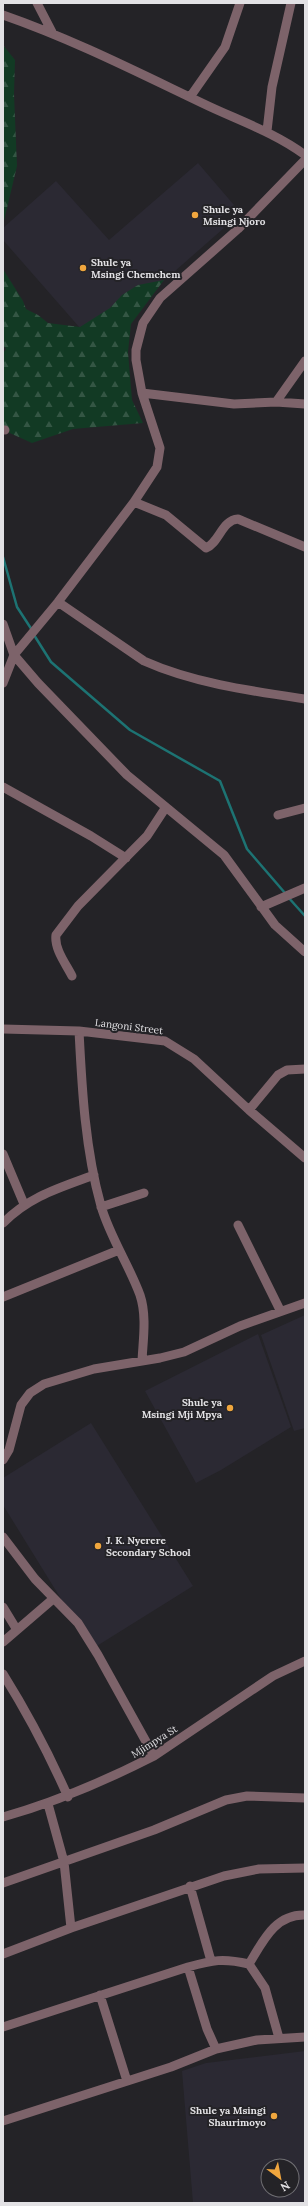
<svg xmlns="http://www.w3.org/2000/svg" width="308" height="2206" viewBox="0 0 308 2206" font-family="Lora,serif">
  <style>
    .built { fill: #2b2933; fill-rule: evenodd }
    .forest { fill: url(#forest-firs) }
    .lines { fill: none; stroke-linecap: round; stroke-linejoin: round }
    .stream { stroke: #1d7373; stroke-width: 2.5 }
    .minor { stroke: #7d636a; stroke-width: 9 }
    .poi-dot { fill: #f0a63e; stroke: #242327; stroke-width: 1.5 }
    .labels { text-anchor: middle; stroke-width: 4; stroke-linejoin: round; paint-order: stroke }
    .poi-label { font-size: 10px; font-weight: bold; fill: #e2e1e4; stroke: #242327; text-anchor: start }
    .street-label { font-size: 10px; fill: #e2e1e4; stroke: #242327 }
  </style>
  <defs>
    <pattern id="forest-firs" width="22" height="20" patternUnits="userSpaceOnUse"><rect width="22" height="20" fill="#123a24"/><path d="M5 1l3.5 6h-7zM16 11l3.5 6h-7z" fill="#345644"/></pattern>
  </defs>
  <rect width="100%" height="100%" fill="#242327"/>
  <!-- built -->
  <path class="built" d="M198 163 234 205 217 220 224 228 150 293 87 336 3 240V228L56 181 109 240Z
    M305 1315V1428L294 1431 261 1335Z
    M258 1334 291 1427 221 1470 196 1483 145 1391Z
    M91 1423 193 1586 92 1649 3 1505V1478Z
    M305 2051V2202L193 2203 182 2071 206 2063ZM268 2166H292V2190H268Z"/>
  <!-- forest -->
  <path class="forest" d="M3 45 15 60 14 94 17 166 3 225Z
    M3 269 23 301 26 309 38 315 48 323 80 327 110 308 122 295 138 285 164 280 131 324 128 352 132 400 143 423 73 429 32 443 3 430V353L6 349 3 345Z"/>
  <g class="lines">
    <!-- stream -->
    <path class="stream" d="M3 557 17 607 32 630
      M34 635 51 662 130 730 220 781 247 849 285 893
      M288 897 305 916"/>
    <!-- minor -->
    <path class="minor" d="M37 3 52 32
      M3 15C72 39 137 72 202 103 237 120 274 132 305 155
      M190 97 225 47 240 3
      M267 131 272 87 291 3
      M142 393 234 404 276 402 305 404
      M276 402 305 361
      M3 430H5
      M134 502 166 515 206 548C219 543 222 520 238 519L305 547
      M58 602 144 661C193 683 251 691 305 699
      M3 624 14 655 38 683 127 775 224 855 275 925 305 952
      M3 683 14 655 58 602 134 502 157 467 160 448 142 393 136 360V350L143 323 160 298 238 229 305 160
      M3 787 91 836 126 858
      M278 815 305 808
      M261 907 305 888
      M72 976C66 964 54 949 56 935L78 906 147 836 166 807
      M3 1029 79 1031 165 1041 194 1059 249 1110 305 1158
      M79 1031C82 1089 85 1149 101 1206 110 1237 129 1265 140 1295 147 1316 143 1340 142 1361
      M249 1110 278 1075 287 1070 305 1069
      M3 1154 24 1204
      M101 1207 144 1193
      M3 1223C30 1196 59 1188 94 1175
      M238 1225 280 1310
      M3 1297 119 1250
      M3 1460 9 1450 21 1405 30 1393 44 1384 94 1369 160 1358 184 1352 240 1326 305 1303
      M3 1537 35 1579 78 1623 98 1655 154 1756
      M3 1607 17 1630
      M3 1642 53 1599
      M3 1674C28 1714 49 1754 68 1797
      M48 1804 64 1862 71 1928
      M3 1817C56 1802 105 1781 154 1756L273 1676 305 1661
      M3 1883 154 1830 226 1800 247 1796 305 1798
      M190 1886 211 1961
      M3 1954 71 1928 224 1876 259 1869 305 1868
      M249 1964C263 1941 275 1914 305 1915
      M188 1967 207 2029 216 2049
      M100 1995 127 2081
      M3 2027 188 1967C213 1960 223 1958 249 1964L265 1988 279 2038
      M3 2121 171 2067 216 2049 257 2040 305 2037"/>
  </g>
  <!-- markers -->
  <g class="poi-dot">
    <circle cx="195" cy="215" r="4"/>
    <circle cx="83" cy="268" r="4"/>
    <circle cx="230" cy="1408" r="4"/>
    <circle cx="98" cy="1546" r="4"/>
    <circle cx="274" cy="2116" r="4"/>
  </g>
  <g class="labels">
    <!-- poi labels -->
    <g class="poi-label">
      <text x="203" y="213">Shule ya<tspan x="203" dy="12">Msingi Njoro</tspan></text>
      <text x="91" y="266">Shule ya<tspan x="91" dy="12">Msingi Chemchem</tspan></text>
      <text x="222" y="1406" text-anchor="end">Shule ya<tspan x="222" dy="12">Msingi Mji Mpya</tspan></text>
      <text x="106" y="1544">J. K. Nyerere<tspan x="106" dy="12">Secondary School</tspan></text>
      <text x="266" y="2114" text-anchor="end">Shule ya Msingi<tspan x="266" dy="12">Shaurimoyo</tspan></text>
    </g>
    <!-- street labels -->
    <g class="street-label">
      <text transform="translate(129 1026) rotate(7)" y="4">Langoni Street</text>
      <text transform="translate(154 1741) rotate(-32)" y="4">Mjimpya St</text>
    </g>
  </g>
  <!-- border -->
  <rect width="308" height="2206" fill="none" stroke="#e2e1e4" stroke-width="8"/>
  <!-- north arrow -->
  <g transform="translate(280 2178) rotate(148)"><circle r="19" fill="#242327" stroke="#706f73"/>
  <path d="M0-3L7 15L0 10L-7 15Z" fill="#f0a63e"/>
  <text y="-6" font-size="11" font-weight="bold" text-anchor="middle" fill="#e2e1e4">N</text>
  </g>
</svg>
